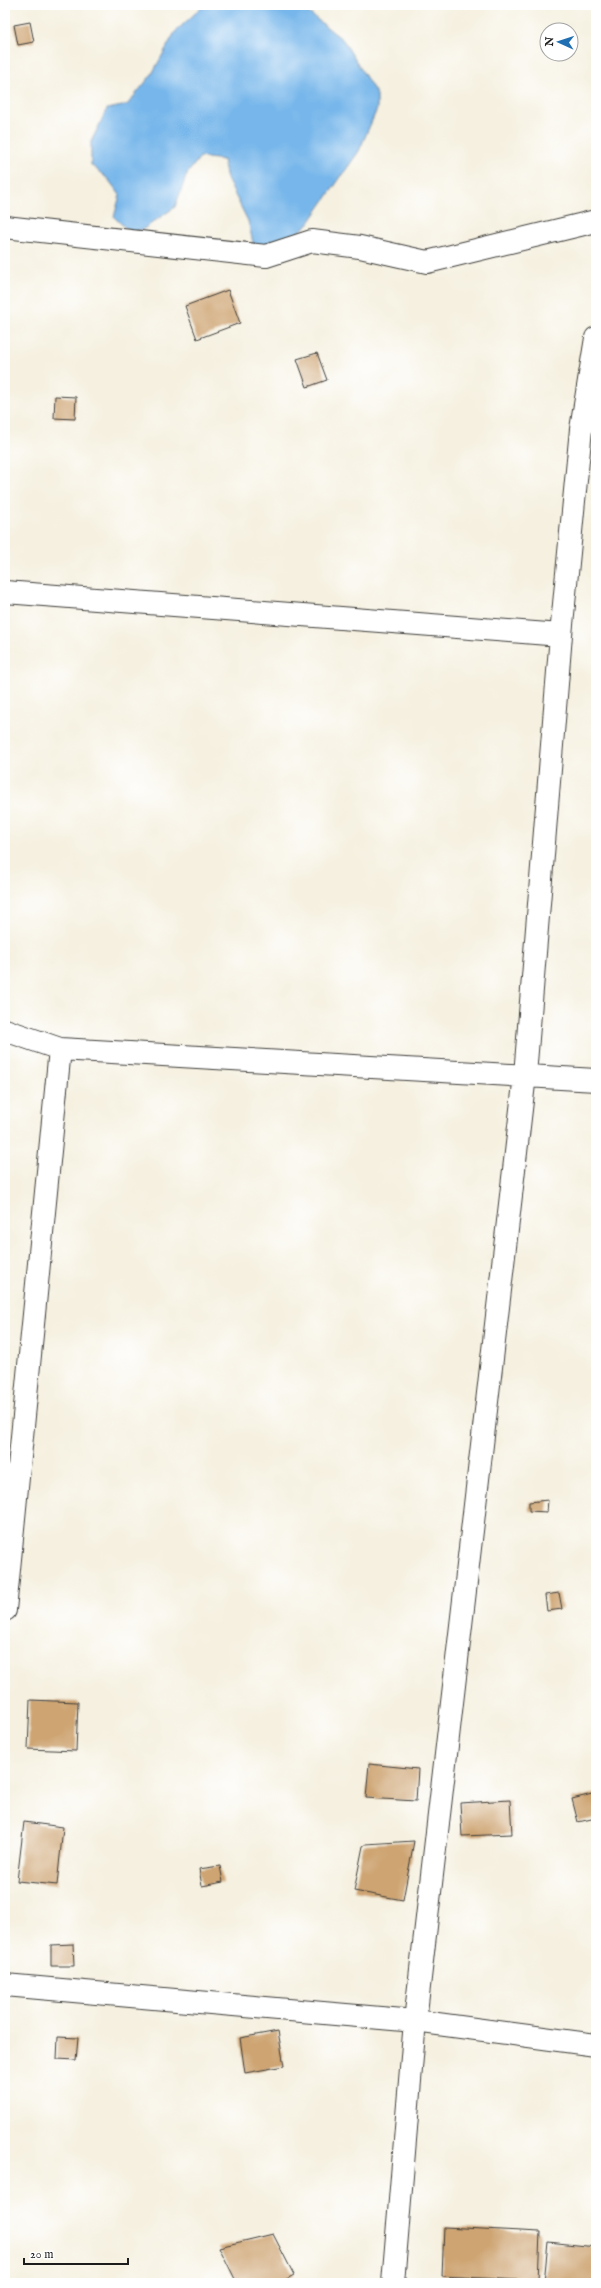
<svg xmlns="http://www.w3.org/2000/svg" width="601" height="2288" viewBox="0 0 601 2288" font-family="'IM FELL English',serif">
  <style>
    .water { fill: #76b6ea; stroke: #496983 }
    .building { fill: #cea472 }
    .lines { fill: none; stroke-linecap: round; stroke-linejoin: round }
    .minor-casing { stroke: #3d3c39; stroke-width: 24 }
    .minor { stroke: #fff; stroke-width: 22 }
  </style>
  <rect width="100%" height="100%" fill="#fff"/>
  <filter id="ink" filterUnits="userSpaceOnUse"><feTurbulence type="fractalNoise" baseFrequency=".025" numOctaves="2"/><feDisplacementMap in="SourceGraphic" scale="8" xChannelSelector="R" yChannelSelector="G"/><feConvolveMatrix kernelMatrix="1 2 1 2 8 2 1 2 1" color-interpolation-filters="sRGB"/></filter>
  <filter id="wash" filterUnits="userSpaceOnUse"><feTurbulence type="fractalNoise" baseFrequency=".012" numOctaves="4" result="noise"/><feDisplacementMap in="SourceGraphic" scale="16" xChannelSelector="R" yChannelSelector="G"/><feGaussianBlur stdDeviation="0.9" result="paint"/><feColorMatrix in="noise" values="0 0 0 0 0 0 0 0 0 0 0 0 0 0 0 0 0 1.4 0 .05"/><feComposite in="paint" operator="in"/></filter>
  <g filter="url(#wash)">
    <rect width="100%" height="100%" fill="#f5f0df"/>
    <!-- water -->
    <path class="water" d="M204 5H299L343 40 377 95V109L359 151 308 224 288 241 254 247 248 221 227 179 223 160 200 157 187 174 175 207 142 230 130 232 114 217 120 195 108 179 91 165V142L107 109 127 105 152 74 175 32Z"/>
    <g id="blocks">
      <!-- building -->
      <path class="building" d="M30 22 34 42 18 45 14 25Z
        M228 290 240 323 197 339 185 306Z
        M317 353 327 380 307 387 297 359Z
        M55 396 76 397 75 419 54 418Z
        M548 1500 547 1512 529 1511V1502Z
        M559 1593 562 1609 547 1611 545 1595Z
        M30 1700 78 1702 76 1751 28 1749Z
        M369 1764 418 1769 416 1801 366 1798Z
        M596 1793V1818L578 1822 572 1799Z
        M510 1800 512 1834 462 1836 460 1803Z
        M24 1822 63 1827 57 1885 17 1881Z
        M414 1841 403 1900 354 1891 363 1846 366 1844Z
        M220 1866 223 1882 202 1886 199 1869Z
        M73 1944 74 1966H51V1945Z
        M278 2031 284 2066 245 2073 240 2038Z
        M58 2037 78 2038 76 2060 57 2059Z
        M444 2227 540 2232 538 2281 442 2276Z
        M273 2234 294 2275 279 2283H237L219 2247Z
        M548 2242 596 2247V2283H544Z"/>
    </g>
  </g>
  <g filter="url(#ink)">
    <use href="#blocks" fill-opacity="0" stroke="#3d3c39" stroke-width="1"/>
    <g class="lines">
      <!-- minor casing -->
      <g class="minor-casing">
        <path id="minor" d="M5 227 266 256 312 241 360 247 427 262 596 221
          M5 592 561 635
          M5 1030 60 1049 596 1080
          M5 1610 60 1049
          M5 1985 415 2021 596 2045
          M393 2283 415 2021 525 1075 561 635 581 429 596 338"/>
      </g>
      <!-- minor -->
      <use href="#minor" class="minor"/>
    </g>
  </g>
  <!-- margin -->
  <rect width="601" height="2288" fill="none" stroke="#fff" stroke-width="20"/>
  <!-- north arrow -->
  <g transform="translate(559 42) rotate(273)"><circle r="19" fill="#ffffff" stroke="#a4a4a4"/>
  <path d="M0-3L7 15L0 10L-7 15Z" fill="#1f6fb2"/>
  <text y="-6" font-size="11" font-weight="bold" text-anchor="middle" fill="#1c1c1c">N</text>
  </g>
  <!-- scale -->
  <path d="M24 2258v6h104v-6" fill="none" stroke="#1c1c1c" stroke-width="2"/>
  <text x="30" y="2258" font-size="12" fill="#1c1c1c" stroke="#ffffff" stroke-width="3" paint-order="stroke">20 m</text>
</svg>
